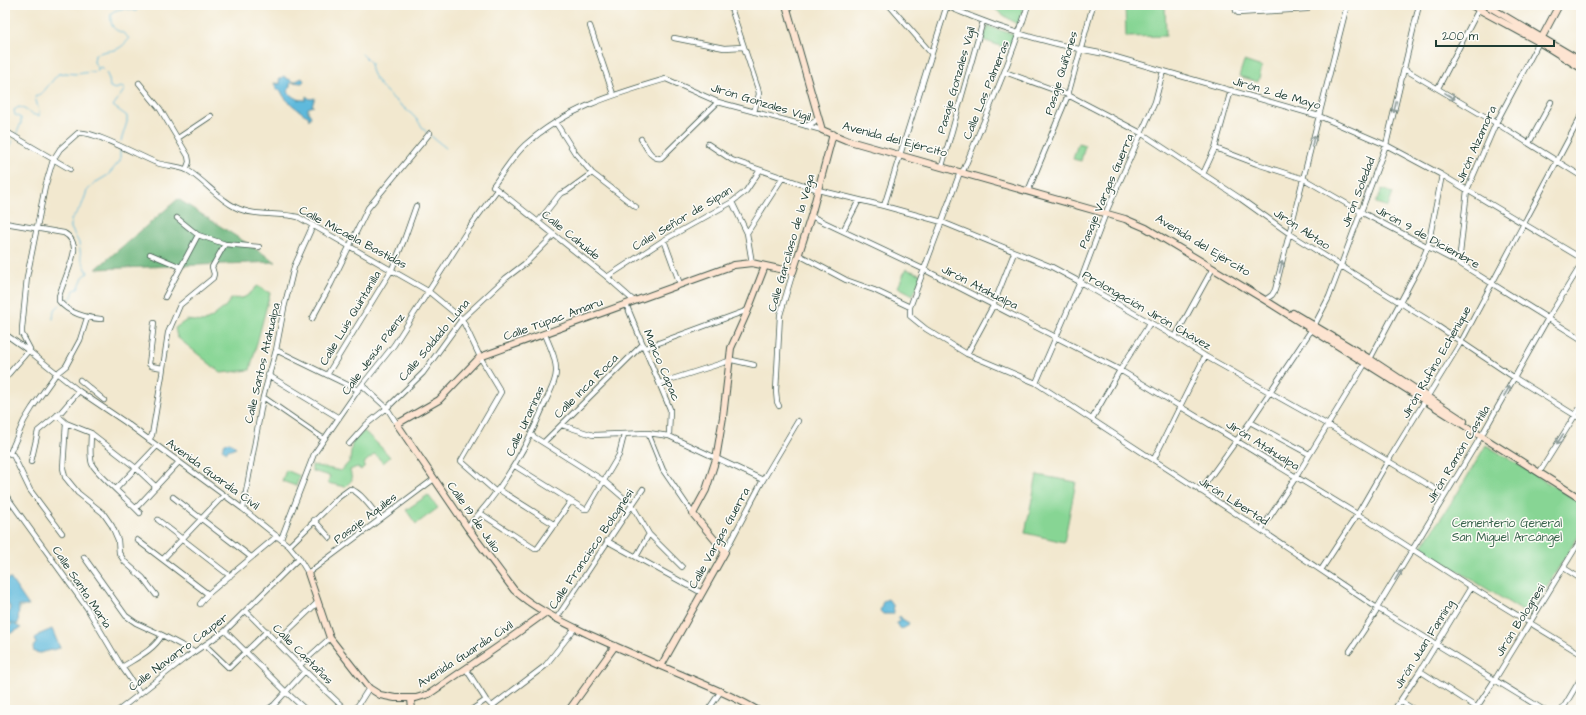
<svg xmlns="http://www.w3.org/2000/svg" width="1586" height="715" viewBox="0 0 1586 715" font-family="'Architects Daughter',sans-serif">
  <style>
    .green { fill: #87d594; stroke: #538964 }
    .forest { fill: #6db67e; stroke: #467a59 }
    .water { fill: #5fb9dc; stroke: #3f7b88 }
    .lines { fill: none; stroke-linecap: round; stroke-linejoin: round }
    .stream { stroke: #5fb9dc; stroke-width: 1 }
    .street-casing { stroke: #3f574b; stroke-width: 6 }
    .secondary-casing { stroke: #3f574b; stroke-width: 8 }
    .street { stroke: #fff; stroke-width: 4.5 }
    .secondary { stroke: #fde4d1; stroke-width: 6 }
    .oneway { stroke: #8f9e9a }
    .labels { text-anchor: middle; stroke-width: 3; stroke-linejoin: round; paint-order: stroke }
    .street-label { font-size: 12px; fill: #1f3d34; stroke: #fdfcf7 }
    .park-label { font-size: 12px; fill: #39634c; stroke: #fdfcf7 }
  </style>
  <rect width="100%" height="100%" fill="#fdfcf7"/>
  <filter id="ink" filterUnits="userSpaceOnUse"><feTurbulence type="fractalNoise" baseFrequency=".025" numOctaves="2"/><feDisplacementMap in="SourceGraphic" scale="8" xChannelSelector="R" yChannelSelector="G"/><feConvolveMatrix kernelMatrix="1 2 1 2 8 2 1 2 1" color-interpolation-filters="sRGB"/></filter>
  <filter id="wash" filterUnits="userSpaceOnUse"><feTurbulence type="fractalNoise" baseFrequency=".012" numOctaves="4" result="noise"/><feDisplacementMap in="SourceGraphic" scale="16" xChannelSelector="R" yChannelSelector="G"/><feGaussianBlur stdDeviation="0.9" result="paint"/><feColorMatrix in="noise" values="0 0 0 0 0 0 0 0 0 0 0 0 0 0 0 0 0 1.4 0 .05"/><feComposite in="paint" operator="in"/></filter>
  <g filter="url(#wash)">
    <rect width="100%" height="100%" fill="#f2e8cf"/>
    <!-- green -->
    <path class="green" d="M989 5H1024L1018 25Z
      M1125 5H1165L1166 36 1126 37Z
      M988 26 1015 35 1009 49 983 40Z
      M1244 61 1262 67 1258 82 1239 76Z
      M1078 143 1085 145 1081 161 1073 159Z
      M1382 189 1393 193 1388 207 1376 203Z
      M906 269 922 275 913 295 898 287Z
      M257 286 270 293 250 370 221 373 177 337 175 328 187 320 203 322 211 318 224 308 232 298C245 300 249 295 257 286Z
      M364 431 382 448 390 457 383 463 375 454 365 462 364 467 361 470 357 467 350 470 352 480 345 487 328 483 330 476 312 471V465L341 471 350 461 352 442Z
      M1486 445 1581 503V532L1529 615 1421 548 1457 494Z
      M286 470 300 476 296 486 282 481Z
      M1037 475 1076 482 1064 542 1025 533Z
      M428 495 438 508 416 524 406 510Z"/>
    <!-- forest -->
    <path class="forest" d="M178 199 276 262 96 269Z"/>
    <!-- water -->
    <path class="water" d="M283 76 294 82 302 78 304 81 302 83 291 82 288 92C293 98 298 100 306 100V96L310 99 315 98 312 105 314 106 308 108V112L311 116 309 120 308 116C305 116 288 102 285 98 283 96 282 92 280 90H276V87L274 83 280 84 279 79 282 78Z
      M230 442 236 447 228 450 227 452 222 449 225 443Z
      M10 578 29 606H19L18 624H14L21 628 5 636V631L13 623H7L10 607 5 598V581Z
      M888 599 893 605 894 612 893 614H883L880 611 883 601Z
      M900 616 902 619 909 623C907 627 903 630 899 628L896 623 900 621 898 618Z
      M52 629 60 648 40 653 34 652 33 647 36 643 35 638 38 636V635Z"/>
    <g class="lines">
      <!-- stream -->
      <path class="stream" d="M362 54 371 63C366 77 398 103 409 112 416 117 421 126 427 133
        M99 68 101 67 106 72 109 79 110 87 115 89 121 87 125 89 113 106 127 116V122L121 141
        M16 135 21 123V118L15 115 14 110 19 107C27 109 30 115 39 116V111L35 97 43 92 58 74 65 73 76 74 98 71V68L94 62 95 55C110 47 115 56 129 39 122 27 109 36 111 13 120 7 126 8 136 11L139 5
        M431 136 446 148
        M5 151 9 147 13 139
        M5 175 6 178 5 187
        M64 302 72 297 74 290 78 289 83 277 88 273 81 258 79 243 71 228V220L82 205 87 191 93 184 108 175 120 161V148
        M53 319 54 310 60 305"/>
    </g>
  </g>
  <g filter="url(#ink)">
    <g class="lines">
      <!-- street casing -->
      <g class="street-casing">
        <path id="street" d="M730 5 758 89 759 94 754 112
          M889 5 931 53
          M945 5C954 10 964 13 973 17 1015 34 1060 46 1105 54L1319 116 1386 145 1442 175 1581 258
          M1028 5C1011 61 986 115 964 169L959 175 910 307V316L926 329 967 354 1036 383 1261 530 1377 608 1544 710
          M1235 5 1236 11 1238 13 1307 9 1309 5
          M590 26 613 94
          M674 38 724 48 743 47
          M1404 69 1496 123 1581 176
          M1005 72 1068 95 1141 133 1241 199 1290 234 1436 325 1515 378 1581 419
          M139 83 160 109 188 156 189 162 186 170
          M1438 88 1479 9
          M556 123 575 153 592 173 636 207
          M806 126 814 122 818 118
          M5 131 70 169
          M178 138 211 116
          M641 139C646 146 651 160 661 158L718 102
          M1529 143 1551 102
          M708 144 732 160 818 190 884 206 942 222 1052 267 1080 282 1175 337 1205 356 1328 425 1445 495
          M1215 148 1257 164 1304 179 1361 212 1459 263 1581 339
          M942 166 983 21
          M1203 174 1215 148 1231 90
          M1028 191 1068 95 1093 5
          M732 202 747 233 752 263
          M884 206 947 5
          M811 216 925 270 1120 370 1362 517 1471 587 1581 654
          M177 218 198 235 225 244 259 247
          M538 222 560 194 567 191 592 173
          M5 223 64 233C70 236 75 243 74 251 72 264 63 283 59 296V301C68 313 87 318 101 319
          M843 231 859 200
          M747 233 783 177
          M664 240 680 284
          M150 254 181 267
          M799 255 846 280 874 290 910 307
          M1459 263 1467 190 1496 123 1539 42
          M607 277 664 240 732 202 746 191 760 170
          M165 297 198 235
          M1265 300 1272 295 1275 290 1347 5
          M634 301 607 277 493 186C503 173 513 156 525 145 566 108 615 94 666 79L718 102 822 130
          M626 304 670 409 669 436
          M312 319 331 284 368 208 430 133
          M154 323 149 364 151 366 163 368
          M5 334 29 351 79 391 125 422 243 509 289 546 299 558 308 573 434 479
          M1175 337 1213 268
          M645 348 748 310
          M276 350 358 390
          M967 354 993 306 1014 253
          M268 375 339 418
          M327 375 392 269 404 240 416 206
          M5 378 30 349 22 334V329L27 277 45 187 53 160 60 149 78 133C93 130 141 157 157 163 166 166 178 166 187 170 204 180 217 198 235 207 254 217 278 212 298 217L428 291 462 319 480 357 501 392 461 461 496 492
          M80 380 104 400
          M660 383 732 360 754 365
          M1036 383 1080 282 1107 210 1155 102 1163 71
          M363 386 387 408 397 424
          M263 397 324 439
          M779 406 777 402 776 391 780 315 793 272
          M57 415 66 423 91 433 136 468 156 487
          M1092 419 1120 370 1150 323
          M1250 422 1309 454
          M66 423 63 468 65 477 78 493 103 513 112 526 118 540 119 553 125 562 143 578 156 595
          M562 425 593 435 648 433 669 436 763 480
          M91 433C91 443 89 455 92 464 93 470 132 504 140 513
          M648 433 663 470 693 514
          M531 435 604 481 632 505 649 534 682 567
          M149 440 152 435 162 375 168 333 180 305 213 278 214 274 212 267 225 244
          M544 442 643 344
          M349 444 367 424 387 408 423 373 462 319 506 278 527 262 554 235
          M5 452 13 455 30 490 62 533
          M10 453 24 421 32 408 56 374 66 366 80 340 87 318
          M1154 459 1205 356
          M31 462 38 431 61 412 79 391
          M515 466 571 501
          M1539 473 1581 406
          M116 489 157 446
          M498 489 555 525
          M1200 491 1250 422 1314 326 1329 297 1386 145 1419 5
          M5 494 87 608 122 667 140 693
          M173 497 251 557
          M136 508 179 462
          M243 509 263 397 276 350 284 308 294 267 313 225
          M480 513 535 549H537L571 501 584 509H587L619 455 624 435
          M158 520 230 576
          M314 520 330 538
          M467 527C502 491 526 449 545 403 549 393 556 382 556 372 557 359 549 345 545 334
          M1261 530 1296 477 1365 364 1370 359 1419 267 1428 246 1442 175
          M281 539 314 454 358 390 394 345 469 228 497 190
          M137 540 208 594
          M607 541 702 593
          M289 546 339 497 350 489C361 492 373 510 380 519
          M725 552 763 480 798 421
          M84 557 126 616 136 623 162 635 194 652
          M636 557 649 534
          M163 559 224 495
          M1564 568 1581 579
          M1321 570 1357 515 1388 461 1461 342 1581 116
          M200 604 208 594 277 536
          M246 611 305 671 346 710
          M556 619 632 505 643 489
          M225 631 286 692 306 710
          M277 641 318 602
          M205 645 229 668 267 631
          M1350 651 1376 612 1377 608 1483 433 1547 320 1581 265
          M300 665 330 638
          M122 667C136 658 154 650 162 635
          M466 669 486 700 496 710
          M1420 671 1476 707
          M1400 701 1415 710
          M492 706 545 666 575 628
          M119 710 184 659 225 631 299 558
          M267 710 274 705 305 671
          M355 710 369 688
          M471 710 486 700
          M708 710 721 691
          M1394 710 1420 671 1471 587
          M1475 710 1494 681 1581 539
          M1562 710 1581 678"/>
      </g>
      <!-- secondary casing -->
      <g class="secondary-casing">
        <path id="secondary" d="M786 5 822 130 846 140 1125 219 1146 228 1265 300 1581 499
          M1471 5 1539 42 1581 68
          M1486 5 1581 61
          M1540 41 1559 5
          M1293 313 1370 359 1464 421
          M308 573 330 638 369 688 380 695 395 698H416L429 694 509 639 545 613
          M661 666 725 552 693 514 706 490 716 459 723 417 731 348 748 310 765 266
          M411 699 412 710
          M569 710 615 646
          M757 710C734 696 708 686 682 675 651 662 621 649 590 635 563 622 536 610 514 590L467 527 397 424 439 400 480 357 734 265 752 263 793 272 811 216 833 134"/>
      </g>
      <!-- street -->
      <use href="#street" class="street"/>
      <!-- secondary -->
      <use href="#secondary" class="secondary"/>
    </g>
    <!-- one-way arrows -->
    <defs><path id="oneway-shaft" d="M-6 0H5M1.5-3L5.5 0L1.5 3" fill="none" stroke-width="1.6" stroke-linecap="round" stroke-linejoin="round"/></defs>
    <g class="oneway">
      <use href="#oneway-shaft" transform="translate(1450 96) rotate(31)"/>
      <use href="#oneway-shaft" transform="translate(1395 107) rotate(103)"/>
      <use href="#oneway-shaft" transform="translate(1313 141) rotate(-76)"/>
      <use href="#oneway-shaft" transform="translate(1281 267) rotate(-76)"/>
      <use href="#oneway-shaft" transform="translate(1507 391) rotate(-60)"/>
      <use href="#oneway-shaft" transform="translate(1560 439) rotate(123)"/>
      <use href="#oneway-shaft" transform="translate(1398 575) rotate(-58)"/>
    </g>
  </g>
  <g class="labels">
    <!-- street labels -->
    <g class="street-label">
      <text transform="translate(1061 73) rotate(-73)" y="4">Pasaje Quiñones</text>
      <text transform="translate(956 80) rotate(-74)" y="4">Pasaje Gonzales Vigil</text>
      <text transform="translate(986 90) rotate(-68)" y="4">Calle Las Palmeras</text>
      <text transform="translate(1277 93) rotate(16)" y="4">Jirón 2 de Mayo</text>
      <text transform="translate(761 102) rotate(17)" y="4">Jirón Gonzales Vigil</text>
      <text transform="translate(895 139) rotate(15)" y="4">Avenida del Ejército</text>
      <text transform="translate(1476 144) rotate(-66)" y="4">Jirón Alzamora</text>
      <text transform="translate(1106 191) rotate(-67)" y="4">Pasaje Vargas Guerra</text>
      <text transform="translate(1358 192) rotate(-69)" y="4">Jirón Soledad</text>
      <text transform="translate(682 218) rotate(-31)" y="4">Calel Señor de Sipan</text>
      <text transform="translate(1302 229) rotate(33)" y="4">Jirón Abtao</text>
      <text transform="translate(571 235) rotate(39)" y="4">Calle Cahuide</text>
      <text transform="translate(353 237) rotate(28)" y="4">Calle Micaela Bastidas</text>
      <text transform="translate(1428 237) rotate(29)" y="4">Jirón 9 de Diciembre</text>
      <text transform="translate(791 243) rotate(-74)" y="4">Calle Garcilaso de la Vega</text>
      <text transform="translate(1203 245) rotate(31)" y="4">Avenida del Ejército</text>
      <text transform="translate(980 287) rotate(27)" y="4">Jirón Atahualpa</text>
      <text transform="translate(1147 310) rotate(30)" y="4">Prolongación Jirón Chávez</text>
      <text transform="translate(350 318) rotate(-59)" y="4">Calle Luis Quintanilla</text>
      <text transform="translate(553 319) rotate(-20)" y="4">Calle Túpac Amaru</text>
      <text transform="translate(434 340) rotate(-50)" y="4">Calle Soldado Luna</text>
      <text transform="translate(373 354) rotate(-54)" y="4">Calle Jesús Páenz</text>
      <text transform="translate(1436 362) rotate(-60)" y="4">Jirón Rufino Echenique</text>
      <text transform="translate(262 363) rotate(-77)" y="4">Calle Santos Atahualpa</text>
      <text transform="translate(662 365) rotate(67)" y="4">Manco Capac</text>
      <text transform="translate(586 386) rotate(-45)" y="4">Calle Inca Roca</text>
      <text transform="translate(525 421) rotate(-65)" y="4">Calle Urarinas</text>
      <text transform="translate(1263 445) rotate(32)" y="4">Jirón Atahualpa</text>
      <text transform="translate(1458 454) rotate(-59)" y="4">Jirón Ramón Castilla</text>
      <text transform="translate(213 474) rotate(36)" y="4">Avenida Guardia Civil</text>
      <text transform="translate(1234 501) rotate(32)" y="4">Jirón Libertad</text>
      <text transform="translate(474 517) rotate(55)" y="4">Calle 19 de Julio</text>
      <text transform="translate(365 518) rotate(-37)" y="4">Pasaje Aquiles</text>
      <text transform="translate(719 538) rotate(-61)" y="4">Calle Vargas Guerra</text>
      <text transform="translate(591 549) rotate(-56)" y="4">Calle Francisco Bolognesi</text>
      <text transform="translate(82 587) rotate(56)" y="4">Calle Santa María</text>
      <text transform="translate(1520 620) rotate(-58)" y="4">Jirón Bolognesi</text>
      <text transform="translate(1424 644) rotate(-58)" y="4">Jirón Juan Fanning</text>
      <text transform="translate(178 652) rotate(-37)" y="4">Calle Navarro Cauper</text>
      <text transform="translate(303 654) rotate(45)" y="4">Calle Castañas</text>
      <text transform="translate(465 654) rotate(-33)" y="4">Avenida Guardia Civil</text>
    </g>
    <!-- park labels -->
    <g class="park-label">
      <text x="1507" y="527">Cementerio General<tspan x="1507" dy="14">San Miguel Arcángel</tspan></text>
    </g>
  </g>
  <!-- margin -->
  <rect width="1586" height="715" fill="none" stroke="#fdfcf7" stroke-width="20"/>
  <!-- scale -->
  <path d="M1436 40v6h118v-6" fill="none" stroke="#1f3d34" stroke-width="2"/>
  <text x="1442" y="40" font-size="12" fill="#1f3d34" stroke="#fdfcf7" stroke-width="3" paint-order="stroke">200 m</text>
</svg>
